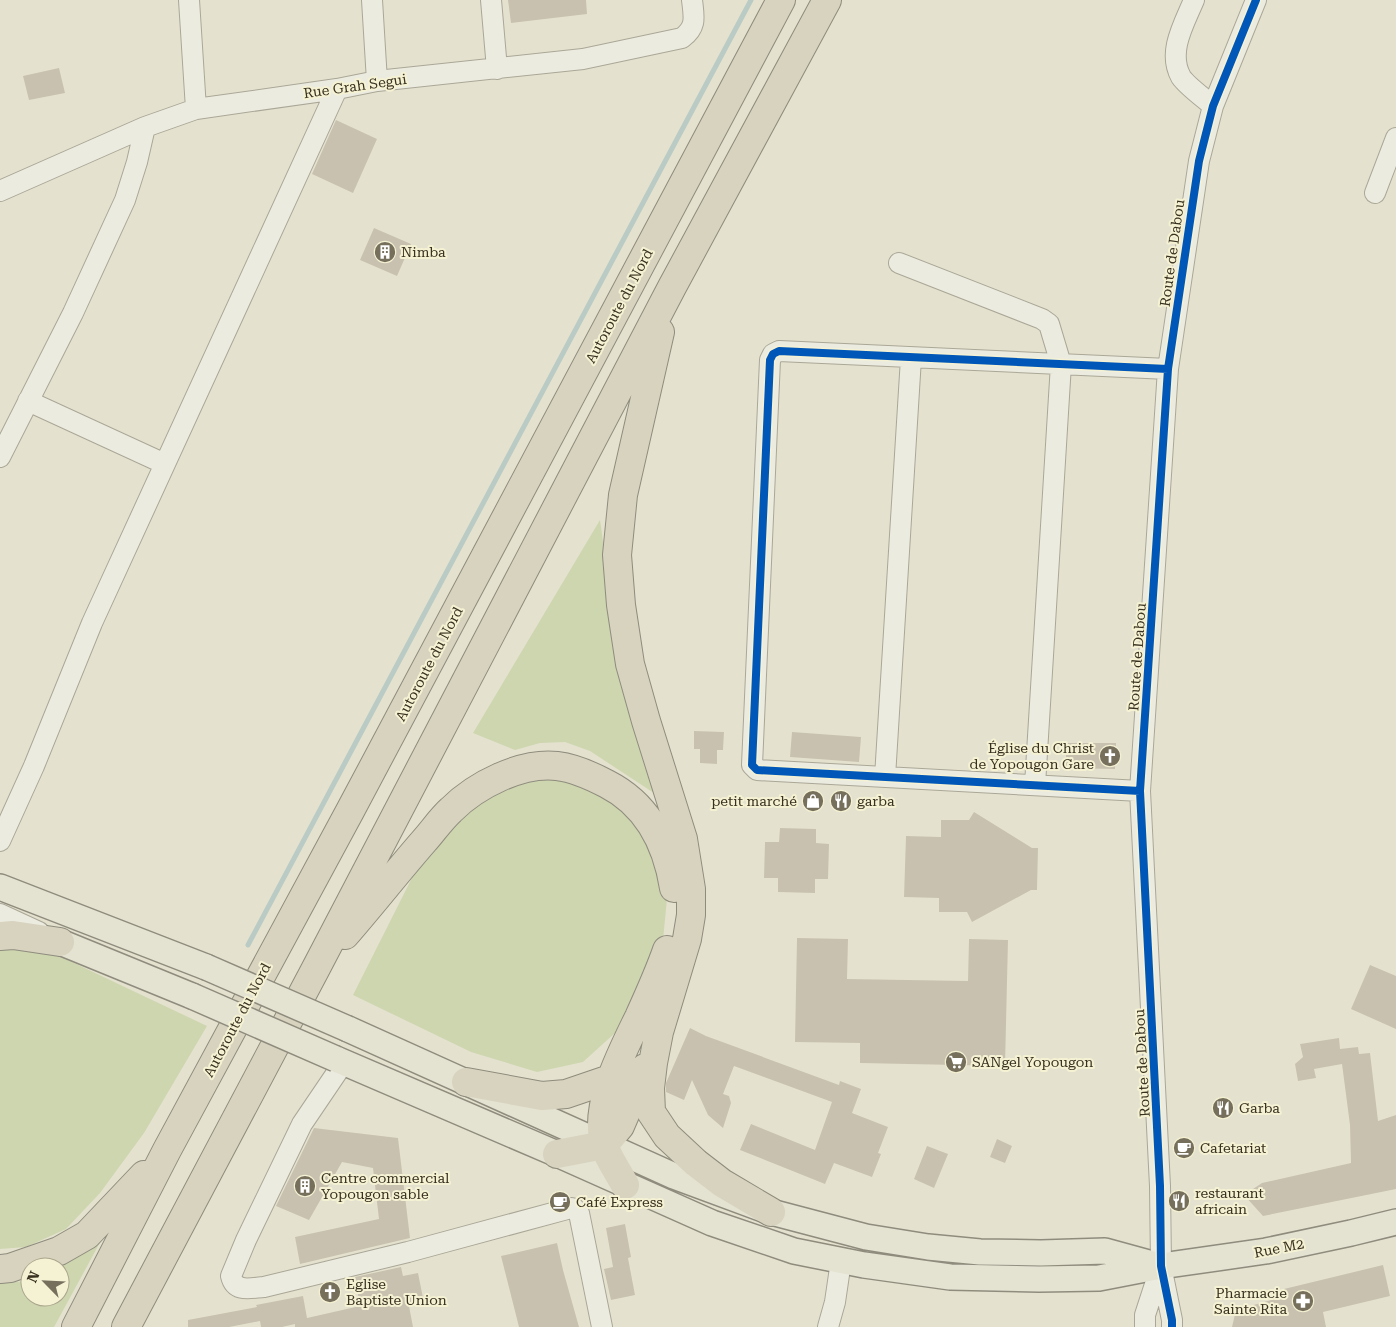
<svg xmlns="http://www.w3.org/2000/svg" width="1396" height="1327" viewBox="0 0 1396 1327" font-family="'Roboto Serif',serif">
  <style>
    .green { fill: #ced6b0 }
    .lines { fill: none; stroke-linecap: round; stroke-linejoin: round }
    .stream { stroke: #b9cbc4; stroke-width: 5 }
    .building { fill: #c8c1af }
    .minor-casing { stroke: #aaa797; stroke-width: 22 }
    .major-casing { stroke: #8f8c7e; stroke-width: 28 }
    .highway-casing { stroke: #8f8c7e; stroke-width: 30 }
    .minor { stroke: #ecebe0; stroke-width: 20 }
    .major { stroke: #e4e2d1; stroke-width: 25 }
    .highway { stroke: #d8d3bf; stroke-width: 28 }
    .major-bridge-casing { stroke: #8f8c7e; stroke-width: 28; stroke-linecap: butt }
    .major-bridge { stroke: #e4e2d1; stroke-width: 25 }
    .cycleway-casing { stroke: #f5f2d4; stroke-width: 11 }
    .cycleway { stroke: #0057b8; stroke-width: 8 }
    .labels { text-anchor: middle; stroke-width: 4; stroke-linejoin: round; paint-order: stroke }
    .street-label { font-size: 14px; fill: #39311f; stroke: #f5f2d4 }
    .poi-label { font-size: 14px; fill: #39311f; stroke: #f5f2d4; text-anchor: start }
  </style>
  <rect width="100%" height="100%" fill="#e4e2ce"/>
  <!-- green -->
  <path class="green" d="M600 520 614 619 660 797 590 751 565 742 540 743 515 750 473 733Z
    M533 773 589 782 645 828 667 899 663 940 637 997 615 1033 583 1062 537 1072 471 1052 353 995 425 852 458 813Z
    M0 944 53 953 207 1026 144 1133 100 1193 66 1229 26 1247 0 1249Z
    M103 1237 54 1327H0V1283L30 1281V1297H60V1267H58Z"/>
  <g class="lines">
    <!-- stream -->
    <path class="stream" d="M248 945 751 0"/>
  </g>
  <!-- building -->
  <path class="building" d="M508 0H586L587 14 511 23Z
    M59 68 65 93 29 100 23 76Z
    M336 120 377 139 353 193 312 174Z
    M374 228 411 244 397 276 360 260Z
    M694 731 724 732 723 750H717V764L700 763V749H694Z
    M792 732 861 737 859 762 790 757Z
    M1066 743H1116L1115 769 1066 768Z
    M974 812 1032 848H1038L1037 890H1031L972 922 967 912H939V898L904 897 906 836 941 837V820H969Z
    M780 828 816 829V843L829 844 828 879H815V893L778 892V878H764L765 842H779Z
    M797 938 848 939 847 979 968 981 969 939 1008 940 1005 1066 860 1063V1043L795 1042Z
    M1370 965 1396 976V1029L1351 1009Z
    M690 1028 706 1036 839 1085 840 1081 861 1089 852 1113 888 1127 878 1153 881 1154 872 1177 834 1163 825 1184 740 1150 751 1124 815 1150 832 1102 734 1066 723 1094 729 1096 731 1103 723 1128 708 1115 692 1080 684 1100 666 1092V1083Z
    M1339 1038 1340 1049 1358 1047 1359 1054 1370 1053 1378 1121 1396 1115V1189L1263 1216 1244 1195 1262 1183 1351 1163 1350 1125 1342 1064 1314 1069 1316 1078 1298 1081 1295 1064 1303 1057 1300 1044Z
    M314 1128 398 1138 410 1238 300 1264 295 1237 379 1219 373 1168 342 1162 309 1220 276 1206Z
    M997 1139 1012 1146 1005 1163 990 1157Z
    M927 1146 948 1154 934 1188 914 1179Z
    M625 1224 631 1257 628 1258 635 1295 611 1300 604 1269 613 1267 606 1228Z
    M557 1243 563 1270 579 1327H519L501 1256Z
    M1383 1265 1390 1296 1323 1312 1326 1327H1232L1236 1310 1285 1296 1284 1289Z
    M401 1267 403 1276 418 1273 424 1303 409 1306 413 1327H295V1324L282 1327H261L260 1321 229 1327H188V1320L257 1307 256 1305 303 1296 307 1318 360 1306 355 1277Z"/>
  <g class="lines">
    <!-- minor casing -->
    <g class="minor-casing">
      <path id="minor" d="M189 0 196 109
        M372 0 377 81
        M491 0 497 69
        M1194 0C1184 24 1167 52 1181 77 1187 86 1204 98 1213 106
        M0 191 145 127 196 109 337 89 377 81 583 59 682 38C697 27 694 17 692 0
        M1375 193 1396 138
        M899 263 1042 319 1049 324 1061 364 1035 785
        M28 401 165 464
        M0 457 73 313 125 200 137 162 145 127
        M885 777 911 358
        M1140 791 757 770 752 765 770 360 773 354 779 351 1168 369
        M0 841 34 766 92 623 337 89
        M0 914 39 932
        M344 1062 302 1124 246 1240 231 1276C235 1293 250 1288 264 1287L408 1252 571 1208 575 1209 579 1213 602 1327
        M828 1327 835 1302 841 1261
        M1145 1327V1315L1161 1266
        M1172 1327V1320L1161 1266 1160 1186 1140 791 1168 369 1199 161 1213 106 1256 0"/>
    </g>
    <!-- major casing -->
    <g class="major-casing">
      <path id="major" d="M0 887 206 967
        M60 942 192 996
        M348 1029 674 1176 771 1212 866 1237 928 1247 980 1252 1041 1253 1105 1251 1156 1265
        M336 1059 557 1154 712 1223 794 1251 864 1265 950 1277 1039 1279 1099 1278 1161 1266 1266 1251 1351 1233 1396 1222"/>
    </g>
    <!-- highway casing -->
    <g class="highway-casing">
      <path id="highway" d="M660 332 623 495 617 555 621 605 630 664 646 721 683 839 691 889V915L687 939 659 1032 653 1063 650 1088 651 1112 667 1136 696 1163 722 1183 771 1212
        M345 935C372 904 397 872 424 841 433 831 441 819 451 810 476 785 521 762 557 766 574 768 592 776 607 784 648 805 667 844 674 888
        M0 936 13 935 60 942
        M466 1082 542 1096 566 1094 610 1079
        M557 1154 604 1145 620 1126 645 1068
        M625 1185C619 1173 607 1157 604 1144 594 1104 622 1052 639 1017 649 995 659 973 667 950
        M0 1269 10 1268 59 1251 87 1235 144 1175
        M76 1327 167 1150 350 811 781 0
        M126 1327 315 970 672 287 827 0"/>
    </g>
    <!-- minor -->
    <use href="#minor" class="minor"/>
    <!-- major -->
    <use href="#major" class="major"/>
    <!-- highway -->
    <use href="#highway" class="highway"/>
    <!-- major-bridge casing -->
    <g class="major-bridge-casing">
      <path id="major-bridge" d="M206 967 348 1029
        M192 996 336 1059"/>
    </g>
    <!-- major-bridge -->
    <use href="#major-bridge" class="major-bridge"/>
    <!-- cycleway casing -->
    <g class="cycleway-casing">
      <path id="cycleway" d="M1140 791 757 770 752 765 770 360 773 354 779 351 1168 369
        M1172 1327V1320L1161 1266 1160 1186 1140 791 1168 369 1199 161 1213 106 1256 0"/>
    </g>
    <!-- cycleway -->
    <use href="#cycleway" class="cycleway"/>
  </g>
  <!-- icons -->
  <defs>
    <g id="building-disc" transform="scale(1.125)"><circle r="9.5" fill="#756f5c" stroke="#f5f2d4"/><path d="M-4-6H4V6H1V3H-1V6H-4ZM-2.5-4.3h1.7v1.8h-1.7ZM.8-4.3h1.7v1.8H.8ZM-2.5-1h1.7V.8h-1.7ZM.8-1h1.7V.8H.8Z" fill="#fff"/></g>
    <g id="church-disc" transform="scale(1.125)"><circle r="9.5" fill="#756f5c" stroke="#f5f2d4"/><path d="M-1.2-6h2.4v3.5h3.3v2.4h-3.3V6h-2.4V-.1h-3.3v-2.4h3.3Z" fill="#fff"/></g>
    <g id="shop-disc" transform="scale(1.125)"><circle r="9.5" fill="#756f5c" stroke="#f5f2d4"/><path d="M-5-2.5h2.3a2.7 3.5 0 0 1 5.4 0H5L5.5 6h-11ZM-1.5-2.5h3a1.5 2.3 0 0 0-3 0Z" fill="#fff"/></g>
    <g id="restaurant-disc" transform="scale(1.125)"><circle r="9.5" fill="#756f5c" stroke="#f5f2d4"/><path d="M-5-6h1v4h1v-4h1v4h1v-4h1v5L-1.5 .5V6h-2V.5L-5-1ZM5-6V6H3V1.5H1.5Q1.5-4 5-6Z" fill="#fff"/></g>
    <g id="supermarket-disc" transform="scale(1.125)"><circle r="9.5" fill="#756f5c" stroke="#f5f2d4"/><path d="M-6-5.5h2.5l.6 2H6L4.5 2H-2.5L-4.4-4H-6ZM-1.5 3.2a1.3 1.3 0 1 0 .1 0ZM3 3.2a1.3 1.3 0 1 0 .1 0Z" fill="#fff"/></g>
    <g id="cafe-disc" transform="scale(1.125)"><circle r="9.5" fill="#756f5c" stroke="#f5f2d4"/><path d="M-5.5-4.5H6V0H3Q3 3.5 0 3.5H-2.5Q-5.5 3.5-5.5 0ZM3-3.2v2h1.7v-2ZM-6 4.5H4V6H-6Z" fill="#fff"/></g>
    <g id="pharmacy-disc" transform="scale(1.125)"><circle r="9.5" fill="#756f5c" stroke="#f5f2d4"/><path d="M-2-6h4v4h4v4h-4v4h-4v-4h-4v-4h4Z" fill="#fff"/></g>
  </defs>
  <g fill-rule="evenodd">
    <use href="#building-disc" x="385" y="252"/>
    <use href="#church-disc" x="1110" y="756"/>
    <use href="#shop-disc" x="813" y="801"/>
    <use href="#restaurant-disc" x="841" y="801"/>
    <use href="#supermarket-disc" x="956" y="1062"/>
    <use href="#restaurant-disc" x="1223" y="1108"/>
    <use href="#cafe-disc" x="1184" y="1148"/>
    <use href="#building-disc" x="305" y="1186"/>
    <use href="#restaurant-disc" x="1179" y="1201"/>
    <use href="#cafe-disc" x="560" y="1202"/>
    <use href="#church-disc" x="330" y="1292"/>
    <use href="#pharmacy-disc" x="1303" y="1301"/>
  </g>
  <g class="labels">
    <!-- street labels -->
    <g class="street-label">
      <text transform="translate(355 86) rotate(-8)" y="5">Rue Grah Segui</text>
      <text transform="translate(1172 253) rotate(-82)" y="5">Route de Dabou</text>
      <text transform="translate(619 306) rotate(-62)" y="5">Autoroute du Nord</text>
      <text transform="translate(1137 657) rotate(-86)" y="5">Route de Dabou</text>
      <text transform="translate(429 664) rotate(-62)" y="5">Autoroute du Nord</text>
      <text transform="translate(237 1020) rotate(-62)" y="5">Autoroute du Nord</text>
      <text transform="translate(1142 1063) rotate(-93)" y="5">Route de Dabou</text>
      <text transform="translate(1279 1248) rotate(-11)" y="5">Rue M2</text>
    </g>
    <!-- poi labels -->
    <g class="poi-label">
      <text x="401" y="257">Nimba</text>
      <text x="1094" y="753" text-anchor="end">Église du Christ<tspan x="1094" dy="16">de Yopougon Gare</tspan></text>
      <text x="797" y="806" text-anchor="end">petit marché</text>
      <text x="857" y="806">garba</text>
      <text x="972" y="1067">SANgel Yopougon</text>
      <text x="1239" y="1113">Garba</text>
      <text x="1200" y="1153">Cafetariat</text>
      <text x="321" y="1183">Centre commercial<tspan x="321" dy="16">Yopougon sable</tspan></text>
      <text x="1195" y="1198">restaurant<tspan x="1195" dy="16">africain</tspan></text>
      <text x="576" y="1207">Café Express</text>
      <text x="346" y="1289">Eglise<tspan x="346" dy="16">Baptiste Union</tspan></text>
      <text x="1287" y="1298" text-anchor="end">Pharmacie<tspan x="1287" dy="16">Sainte Rita</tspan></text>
    </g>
  </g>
  <!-- north arrow -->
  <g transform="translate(45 1282) rotate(294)"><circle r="24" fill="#f5f2d4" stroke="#aaa58c"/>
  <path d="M0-4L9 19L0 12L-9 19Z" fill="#756f5c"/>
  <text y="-8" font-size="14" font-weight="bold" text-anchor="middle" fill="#39311f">N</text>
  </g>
</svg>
